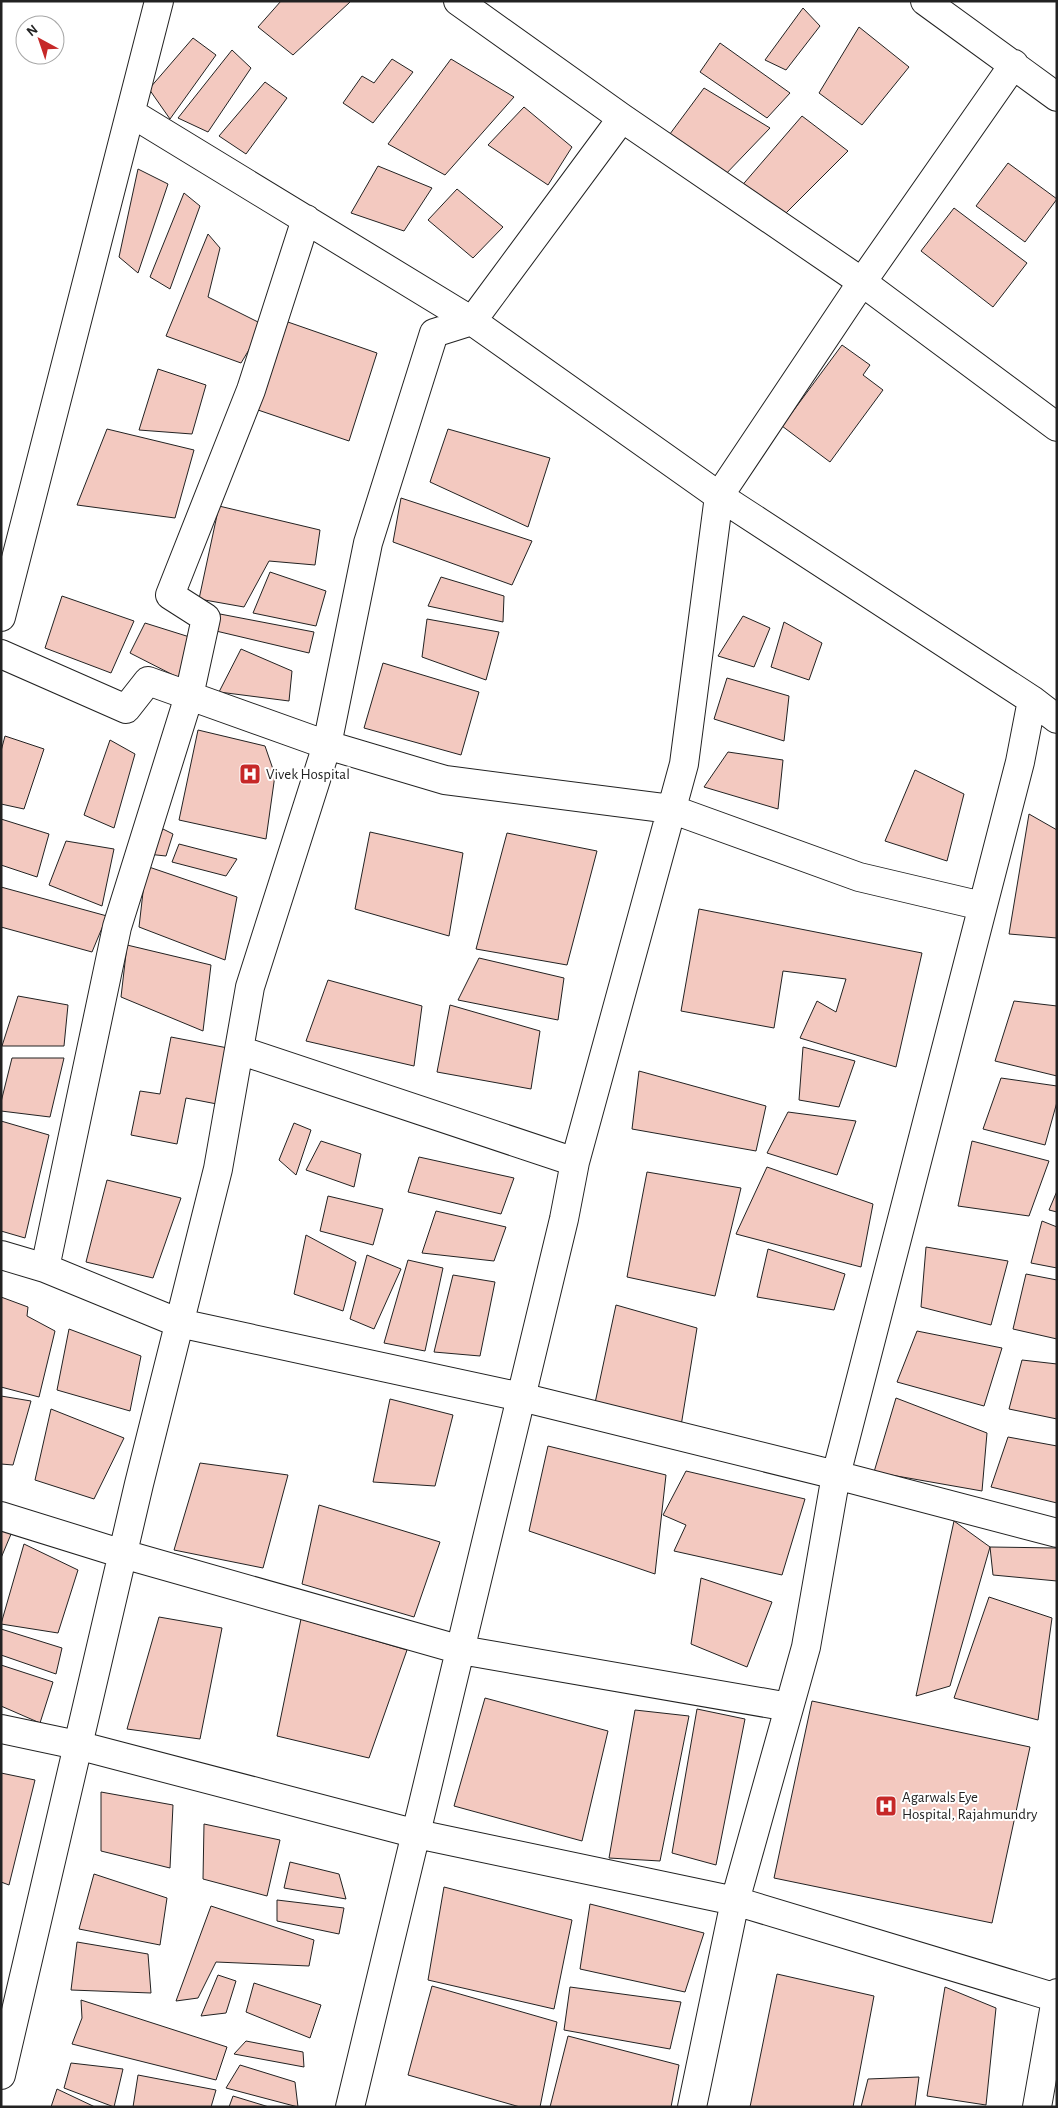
<svg xmlns="http://www.w3.org/2000/svg" width="1058" height="2108" viewBox="0 0 1058 2108" font-family="'Alegreya Sans',sans-serif">
  <style>
    .building { fill: #f3c9c0; stroke: #222 }
    .lines { fill: none; stroke-linecap: round; stroke-linejoin: round }
    .minor-casing { stroke: #222; stroke-width: 30 }
    .secondary-casing { stroke: #222; stroke-width: 30 }
    .minor { stroke: #fff; stroke-width: 28 }
    .secondary { stroke: #fff; stroke-width: 28 }
    .labels { text-anchor: middle; stroke-width: 4; stroke-linejoin: round; paint-order: stroke }
    .poi-label { font-size: 15px; fill: #222; stroke: #fff; text-anchor: start }
  </style>
  <rect width="100%" height="100%" fill="#fff"/>
  <!-- building -->
  <path class="building" d="M281 1H349L350 2 293 55 258 27Z
    M803 8 820 26 786 70 765 60Z
    M859 27 909 67 862 125 819 93Z
    M193 38 216 55 170 119 149 89Z
    M720 43 790 93 767 118 700 72Z
    M232 50 251 68 208 132 178 118Z
    M392 59 413 72 373 123 343 103 362 76 374 83Z
    M451 59 514 97 445 175 388 144Z
    M265 82 287 98 246 154 219 136Z
    M704 88 770 128 722 178 664 142Z
    M524 107 572 147 548 185 488 145Z
    M802 116 848 151 783 216 739 189Z
    M1008 163 1057 199 1025 242 976 206Z
    M378 166 432 188 404 231 351 213Z
    M138 169 168 184 138 273 119 257Z
    M457 189 503 227 473 258 428 220Z
    M184 193 200 206 170 289 150 277Z
    M954 208 1027 263 993 307 921 251Z
    M208 234 220 248 208 297 264 325 241 363 166 336Z
    M285 321 377 353 349 441 258 410Z
    M842 345 870 365 863 375 883 390 830 462 782 426Z
    M158 369 206 385 192 434 139 430Z
    M107 429 194 450 175 518 77 505Z
    M448 429 550 458 528 527 430 482Z
    M401 498 532 541 512 585 393 542Z
    M219 506 320 530 315 565 269 561 244 607 199 599Z
    M270 572 326 591 316 626 253 613Z
    M441 577 504 596 503 622 428 606Z
    M62 596 134 621 111 673 45 648Z
    M220 614 314 632 309 653 216 631Z
    M743 616 770 628 754 667 718 656Z
    M427 619 499 632 486 680 422 657Z
    M784 622 822 643 809 680 771 667Z
    M145 623 196 639 181 679 130 653Z
    M241 649 292 671 289 701 219 692Z
    M383 663 479 692 461 755 364 728Z
    M727 678 789 696 784 741 714 719Z
    M198 730 265 746 275 775 266 839 179 820Z
    M5 736 44 749 24 809 1 804V751Z
    M110 740 135 754 114 828 84 815Z
    M728 752 783 760 778 809 704 787Z
    M915 770 964 794 947 861 885 841Z
    M1029 814 1057 830V938L1009 934Z
    M1 819 49 834 37 877 1 865Z
    M163 829 173 834 166 856 147 854Z
    M370 832 463 853 449 936 355 909Z
    M507 833 597 851 567 965 476 949Z
    M66 841 114 849 102 906 49 885Z
    M179 844 237 859 226 876 172 862Z
    M146 866 237 897 225 960 139 927Z
    M1 887 107 916 92 952 1 927Z
    M699 909 922 953 896 1067 800 1038 817 1001 836 1012 846 979 783 971 774 1028 681 1011Z
    M127 945 211 965 203 1031 121 997Z
    M479 958 564 978 558 1020 458 1000Z
    M328 980 422 1006 414 1066 306 1041Z
    M18 996 68 1005 64 1046H2Z
    M1014 1001 1057 1006V1076L995 1061Z
    M450 1005 540 1031 531 1089 437 1072Z
    M171 1037 233 1049 222 1105 186 1098 177 1144 131 1135 140 1091 160 1094Z
    M803 1047 855 1061 839 1107 799 1100Z
    M12 1058H64L50 1117 1 1111V1102Z
    M639 1071 766 1106 756 1151 632 1129Z
    M1001 1078 1057 1086V1102L1045 1145 983 1129Z
    M788 1112 856 1121 837 1175 767 1153Z
    M1 1121 49 1135 25 1238 1 1231Z
    M294 1123 311 1130 296 1175 279 1160Z
    M321 1141 361 1154 354 1187 306 1170Z
    M972 1141 1049 1161 1029 1216 958 1206Z
    M419 1157 514 1178 501 1214 408 1192Z
    M767 1167 873 1204 861 1267 736 1234Z
    M647 1172 741 1188 715 1296 627 1277Z
    M107 1180 181 1198 153 1278 86 1262Z
    M1057 1191V1212L1049 1210Z
    M328 1196 383 1209 373 1245 320 1231Z
    M436 1211 506 1227 494 1261 422 1253Z
    M1042 1221 1057 1227V1268L1031 1263Z
    M306 1235 356 1262 343 1311 294 1294Z
    M926 1247 1008 1261 991 1325 921 1307Z
    M768 1249 845 1274 834 1310 757 1297Z
    M367 1255 401 1269 374 1329 350 1319Z
    M408 1260 443 1268 425 1351 384 1343Z
    M1026 1274 1057 1280V1339L1013 1329Z
    M453 1275 495 1282 480 1356 434 1352Z
    M1 1297 28 1307 27 1316 55 1331 39 1397 1 1387Z
    M616 1305 697 1328 681 1426 595 1403Z
    M69 1329 141 1356 130 1411 57 1390Z
    M917 1331 1002 1348 984 1406 897 1382Z
    M1022 1360 1057 1364V1419L1009 1409Z
    M1 1396 31 1401 13 1465 1 1464Z
    M896 1398 987 1433 982 1491 874 1472Z
    M390 1399 453 1415 435 1486 373 1482Z
    M51 1409 124 1438 94 1499 35 1480Z
    M1008 1437 1057 1446V1503L991 1487Z
    M548 1446 666 1475 655 1574 529 1531Z
    M200 1463 288 1475 263 1568 174 1550Z
    M686 1471 805 1499 782 1575 674 1551 686 1525 663 1515Z
    M319 1505 440 1542 414 1617 302 1584Z
    M954 1521 990 1547 950 1686 916 1696Z
    M1 1524 14 1527 1 1558Z
    M24 1544 78 1570 58 1633 1 1624Z
    M990 1547 1057 1548V1581L993 1575Z
    M701 1578 772 1602 747 1667 691 1644Z
    M989 1597 1052 1618 1038 1720 954 1698Z
    M159 1617 222 1628 200 1739 127 1729Z
    M301 1619 407 1650 369 1758 277 1736Z
    M1 1629 62 1648 56 1674 1 1655Z
    M1 1665 53 1682 40 1723 1 1706Z
    M485 1698 608 1731 582 1841 454 1806Z
    M812 1701 1030 1747 992 1923 774 1878Z
    M697 1709 745 1719 716 1865 672 1853Z
    M635 1710 689 1716 660 1861 609 1858Z
    M1 1773 35 1780 9 1885 1 1882Z
    M101 1792 173 1805 170 1868 101 1851Z
    M204 1824 280 1840 267 1896 203 1879Z
    M290 1862 339 1874 346 1899 284 1888Z
    M94 1874 167 1898 160 1945 79 1929Z
    M444 1887 572 1920 554 2009 428 1980Z
    M277 1900 344 1908 339 1934 277 1921Z
    M590 1904 704 1933 685 1992 580 1969Z
    M211 1906 314 1940 309 1966 216 1962 198 1998 176 2001Z
    M77 1942 148 1954 151 1993 71 1990Z
    M777 1974 874 1996 853 2107H750Z
    M218 1975 236 1981 226 2013 201 2016Z
    M254 1983 321 2005 310 2038 246 2012Z
    M432 1986 557 2022 540 2107H520L408 2075Z
    M570 1987 681 2002 670 2049 564 2030Z
    M945 1987 996 2008 986 2105 927 2096Z
    M81 2000 227 2047 216 2080 72 2044 82 2018Z
    M568 2036 679 2065 671 2107H550Z
    M246 2041 303 2052 304 2067 234 2054Z
    M71 2063 123 2069 114 2107 64 2088Z
    M240 2065 295 2082 298 2107 226 2088Z
    M138 2075 216 2090 211 2107H133Z
    M919 2077 915 2107H861L868 2079Z
    M57 2089 95 2107H51Z
    M233 2096 269 2107H229Z"/>
  <g class="lines">
    <!-- minor casing -->
    <g class="minor-casing">
      <path id="minor" d="M458 1 622 118 862 282 1057 427
        M925 1 1057 97
        M131 113 472 321 719 496 1032 700 1057 719
        M1 617 159 1
        M1 654 126 709 148 681 327 745 445 780 671 809 859 877 982 906
        M239 1050 575 1162
        M1 1255 45 1268 179 1323 521 1397 836 1475 1057 1533
        M45 1268 117 927 189 696 206 618 170 595 251 390 306 219
        M1 1516 123 1554 461 1650 789 1707
        M1 1729 77 1745 417 1834 735 1901 1057 1998
        M1 2075 139 1484 218 1169 250 987 327 745 368 543 434 333 472 321 622 118
        M350 2107 564 1219 575 1162 684 764 719 496 862 282 1014 64
        M692 2107 735 1901 806 1647 836 1475 1020 762 1032 700"/>
    </g>
    <!-- secondary casing -->
    <g class="secondary-casing">
      <path id="secondary" d="M1037 2107 1057 1993"/>
    </g>
    <!-- minor -->
    <use href="#minor" class="minor"/>
    <!-- secondary -->
    <use href="#secondary" class="secondary"/>
  </g>
  <!-- icons -->
  <defs>
    <g id="hospital-square" transform="scale(1.125)"><rect x="-9" y="-9" width="18" height="18" rx="4" fill="#c62828" stroke="#fff"/><path d="M-5-5h3v3.5h4V-5h3V5h-3V1.5h-4V5h-3Z" fill="#fff"/></g>
  </defs>
  <g fill-rule="evenodd">
    <use href="#hospital-square" x="250" y="774"/>
    <use href="#hospital-square" x="886" y="1806"/>
  </g>
  <g class="labels">
    <!-- poi labels -->
    <g class="poi-label">
      <text x="266" y="779">Vivek Hospital</text>
      <text x="902" y="1802">Agarwals Eye<tspan x="902" dy="17">Hospital, Rajahmundry</tspan></text>
    </g>
  </g>
  <!-- border -->
  <rect width="1058" height="2108" fill="none" stroke="#222222" stroke-width="5"/>
  <!-- north arrow -->
  <g transform="translate(40 40) rotate(320)"><circle r="24" fill="#ffffff" stroke="#a7a7a7"/>
  <path d="M0-4L9 19L0 12L-9 19Z" fill="#c62828"/>
  <text y="-8" font-size="14" font-weight="bold" text-anchor="middle" fill="#222222">N</text>
  </g>
</svg>
